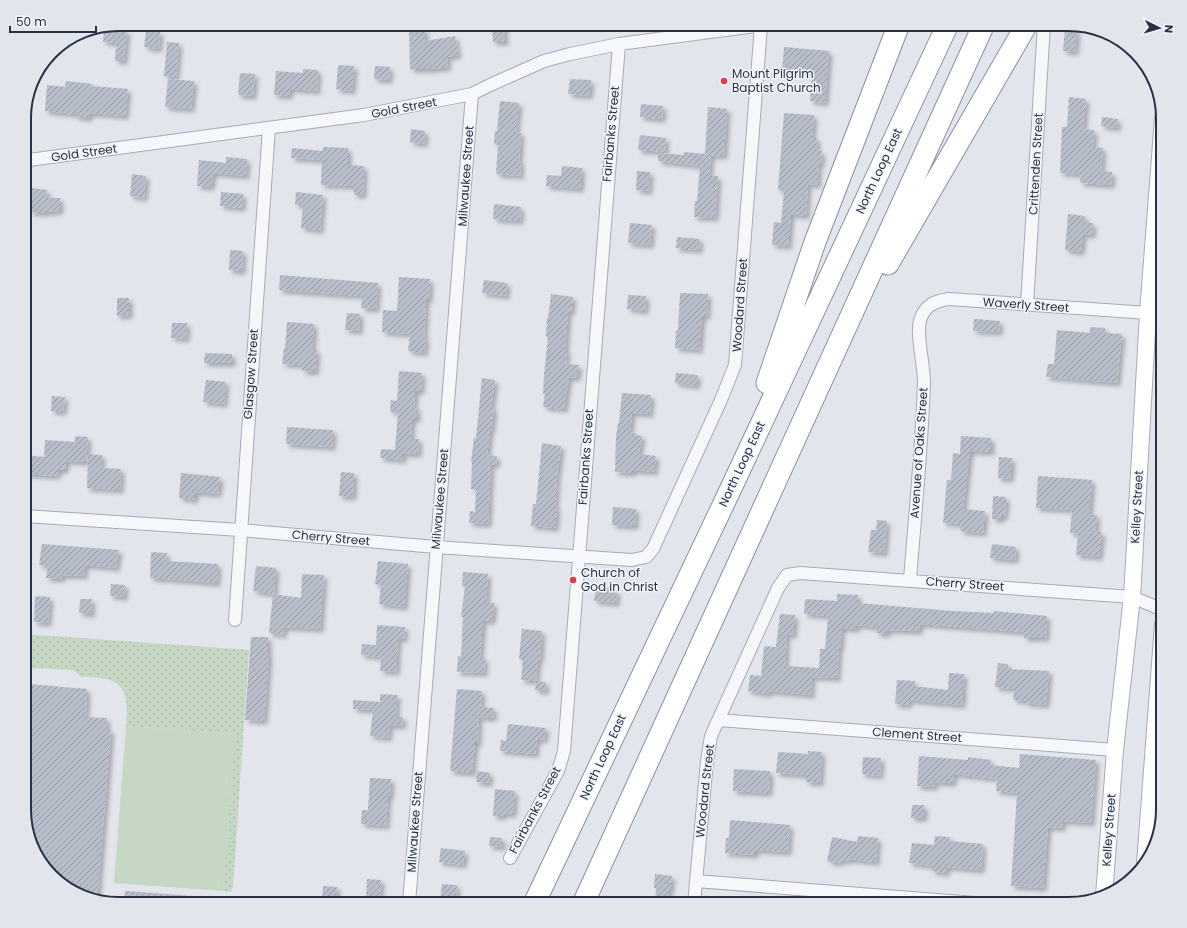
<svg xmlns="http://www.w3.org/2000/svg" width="1187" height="928" viewBox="0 0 1187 928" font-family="Poppins,sans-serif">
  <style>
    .grass { fill: url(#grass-dots) }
    .forest { fill: url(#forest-firs) }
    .pitch { fill: #c6d7c3 }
    .building { fill: url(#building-hatch); filter: url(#shadow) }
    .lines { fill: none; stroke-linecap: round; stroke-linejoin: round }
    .minor-casing { stroke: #a6abb7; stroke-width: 14 }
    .secondary-casing { stroke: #a6abb7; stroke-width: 18 }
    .motorway-casing { stroke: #8891a4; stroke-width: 23 }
    .minor { stroke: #f6f7fa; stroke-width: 12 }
    .secondary { stroke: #fff; stroke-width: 16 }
    .motorway { stroke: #fff; stroke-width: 21 }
    .poi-dot { fill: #dd3c47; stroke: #f2f5f9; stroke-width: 1.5 }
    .labels { text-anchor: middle; stroke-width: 3; stroke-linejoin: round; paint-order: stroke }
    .poi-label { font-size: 12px; fill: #283146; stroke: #f2f5f9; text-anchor: start }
    .street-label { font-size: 12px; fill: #283146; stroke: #f2f5f9 }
    .rim { fill: none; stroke: #283146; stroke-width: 2 }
  </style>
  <defs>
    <pattern id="grass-dots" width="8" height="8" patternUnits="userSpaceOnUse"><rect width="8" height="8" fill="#c6d7c3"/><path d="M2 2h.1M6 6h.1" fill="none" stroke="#aab9a9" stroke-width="1.8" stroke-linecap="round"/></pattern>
    <pattern id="forest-firs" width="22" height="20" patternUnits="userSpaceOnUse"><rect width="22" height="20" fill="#c6d7c3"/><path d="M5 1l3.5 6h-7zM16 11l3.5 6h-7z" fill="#aab9a9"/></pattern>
    <pattern id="building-hatch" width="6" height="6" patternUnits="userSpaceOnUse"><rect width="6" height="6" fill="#b9becb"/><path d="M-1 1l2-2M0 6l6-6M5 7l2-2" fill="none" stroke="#969ba7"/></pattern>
    <filter id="shadow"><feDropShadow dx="3.5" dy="3.5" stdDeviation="2" flood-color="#0004"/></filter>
  </defs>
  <rect width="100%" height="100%" fill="#e2e5ec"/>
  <!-- grass -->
  <path class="grass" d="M24 634 249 650 233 887 231 892 223 891 235 734 126 726C127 707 130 684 106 679 98 677 89 677 81 677L74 670 25 668 24 669Z"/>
  <!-- forest -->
  <path class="forest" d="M29 92 24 144V111Z"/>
  <!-- pitch -->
  <path class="pitch" d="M126 726 235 734 223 891 114 883Z"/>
  <!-- building -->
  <path class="building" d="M492 24H504L505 42H493Z
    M104 29 127 31 124 61H115L116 43 103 42Z
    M409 29H425V41L455 36 458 55 447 57 448 67 433 69H410Z
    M1065 29 1077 30 1075 52 1063 51Z
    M146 31 160 32 159 49 144 47Z
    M167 42 179 43 176 77 164 76Z
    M784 47 829 51 825 103 810 101 812 74 782 71Z
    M338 65 354 66 352 91 336 89Z
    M375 66 390 67 389 80 374 79Z
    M303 69 318 70 317 91 290 89 289 96 274 95 276 71 303 73Z
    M240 73 255 74 253 96 238 95Z
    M168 79 194 81 191 109 165 107Z
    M570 79 591 80 589 96 568 94Z
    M66 81 92 84V86L128 89 125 116 90 113 89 118 76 117V114L45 111 47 85 65 87Z
    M1069 97 1086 99 1083 129 1094 130 1093 147 1103 148 1101 171 1112 172 1111 185 1080 183 1081 174 1060 173 1062 127H1067Z
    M500 101 519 103 516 132 521 133 519 162H521L520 176 496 174 498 145 494 144 495 131H497Z
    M641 104 663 106 662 119 640 117Z
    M708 107 727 109 724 156 711 155 709 176H718L715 218 694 217 695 201H697L700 166 658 161V153L684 155V152L705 154Z
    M784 113 814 115 812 138H817L816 151H822L821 163H819L817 185 808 184 806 216 791 214 788 246 772 245 774 222 781 223 784 191 778 190Z
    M1102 117 1118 119 1117 128 1101 126Z
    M411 129 425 131 424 144 410 142Z
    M640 135 666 138 665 152 638 150Z
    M323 147 348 148V165L364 166 363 195H354V186L321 185 322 160 291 158 292 148 323 151Z
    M226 157 247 159 246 176 213 173 211 187 197 186 199 160 226 163Z
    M562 166 582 168 580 189 546 186 547 175 561 176Z
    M637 171 650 172 649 191 636 190Z
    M132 174 146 176 144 198 130 196Z
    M32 188 47 190 46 198H60V211L45 212V213L30 212Z
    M221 192 243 194 242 208 220 206Z
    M296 192 323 195 320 230 301 228 303 205H295Z
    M494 204 521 207 520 221 493 219Z
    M1068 214 1085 216 1084 222 1093 223 1092 235 1083 234 1081 252 1065 250Z
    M630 223 652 225 650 245 628 243Z
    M677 237 700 239 699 250 676 248Z
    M230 250 243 251 242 271 229 270Z
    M280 275 378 283 376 309 361 308 362 296 279 290Z
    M399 277 430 279 429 299H426L424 339H426L424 353 408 351 410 334 382 332 383 310 397 311Z
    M484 280 507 283 506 296 482 293Z
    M680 293 708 294 707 316H702L699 350 675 348 676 330 678 331Z
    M551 294 573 297 571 312H568L565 351H567L566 364 579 365 577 378 569 377 564 409 543 407 545 394H543L544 375 548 337H546L547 318H548Z
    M628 295 646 296 645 311 627 309Z
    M117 298H129V315L117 316Z
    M347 313 360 314 359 331 345 330Z
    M974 319 1000 321 999 332 973 331Z
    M287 322 314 324 312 350H317L315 372 302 371 303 365 282 364 284 348H285Z
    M172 323H187L186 339 171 338Z
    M1090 327 1105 328V333L1122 334 1117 383 1046 377 1048 364H1054L1057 330 1090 333Z
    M205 353 232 354V363H204Z
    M399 371 422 373 421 391H415L414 408H417V419H412L411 438 419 439 418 454 403 453V460L380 458 381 449 395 450 398 412H390L391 400 397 401Z
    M676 373 698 375 696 386 675 383Z
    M482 378 495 380 491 408H494L491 431H490L487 455 497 456 496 465 491 464 488 524 469 523 470 511 475 512 476 490 471 489 472 462H471L474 438H476Z
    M206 380 226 382 224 404 203 402Z
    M622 393 651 395 650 414 632 413 630 432 635 433V435L642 436 639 454 656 456 654 472 633 470V473L615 472 616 437 618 423H619Z
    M52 396 65 397 63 412 51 411Z
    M287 427 333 430 332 447 286 444Z
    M75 436 88 437 86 462 66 461 65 470H58L57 476 24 474V455L44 457 45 440 75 442Z
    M961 436 991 438V452L970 451 963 509 985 511 983 533 960 531 961 524 943 523 947 480H951L953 453 960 454Z
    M542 443 561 446 557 477 555 506 557 507 555 528 531 526 533 504H536Z
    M88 454 102 455 101 468 121 469 120 490 87 488Z
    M999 457 1012 458 1010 479 998 478Z
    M341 472 354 473 353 497 339 496Z
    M181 473 220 477 218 494 195 492V500L179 498Z
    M1038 476 1092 480 1089 514 1097 515 1095 532H1102L1099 557 1076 555 1078 534 1070 533 1072 510 1036 508Z
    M993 496 1006 497 1005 516H1001V519H992Z
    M613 507 636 509 635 526 612 525Z
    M877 520 887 521 884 553 868 552 871 530H876Z
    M42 544 119 550 116 568 85 565 84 576 62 575 61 579 46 578 48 566 39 565Z
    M992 544 1016 547 1015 560 990 558Z
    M151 552 167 553 166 561 218 564 217 583 150 578Z
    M378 561 408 564 404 607 379 604 381 585 375 584Z
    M256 566 276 568 274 594 253 591Z
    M463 572 488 574 486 602 494 603 492 621 483 620 480 658H485L484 673 457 672 458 656 461 657 463 617H461L465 586H462Z
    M302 574 324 575 320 629 284 627 283 635 269 633 273 594 301 598Z
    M111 584 125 585 124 597 110 596Z
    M596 586 610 588V590L617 591 616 603 594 601Z
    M837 594 858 595V603L952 611 994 613V611L1047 616 1046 638H1024V632L920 624 919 631 887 630V634L876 633 877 627 856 625V629L842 628 840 648H839L837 678 812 677 811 695 769 691 768 694 748 691 750 675 761 676 764 646 776 647 780 614 795 615 793 635 787 634 785 666 819 668 820 649H825L828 616 804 614 805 599 837 601Z
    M35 596 50 597 48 623 34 622Z
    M80 599H92L91 614 79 613Z
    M377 625 405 627 404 639 398 638 396 672 380 671 381 657 361 655 362 644 376 645Z
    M522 629 542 631 540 660H538L536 681 521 680 523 660 519 659Z
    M251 637H268V654H269L264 721 245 720Z
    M998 663 1008 664V669L1049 671 1046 705 1025 703 1026 701 1013 700 1014 689 995 687Z
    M949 673 964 674 962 705 909 700 908 705 895 704 897 680 915 681 914 686 948 690Z
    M536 681 546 682 545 691 535 690Z
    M29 684 87 689 86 717 107 718 106 730H111L97 901 87 899 56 881 34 852 24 816V739Z
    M457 689 482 691 481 707 494 708 493 718 479 717 478 743H475L472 773 450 771Z
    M380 694 397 695 396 716 403 717 402 726 390 725 388 738 370 736 373 710 353 709V700L380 702Z
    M508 724 546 728 544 740 537 739 535 754 500 751 501 740 506 741Z
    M808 751 822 752 820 783 806 782V775L776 773 778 752 808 754Z
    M1020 754 1096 760 1091 823 1063 821 1062 828 1048 827 1043 888 1011 886 1017 793 996 791 997 779 954 774 953 783 935 782 934 787 917 786 919 756 968 760V757L991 760 990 765 1019 768Z
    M863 757 881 758 880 776 862 774Z
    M734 769 770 771 769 793 733 791Z
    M477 771 490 773 489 783 476 782Z
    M370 778 391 779 390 796H388L386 826 361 824 362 810H368Z
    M495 789 515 791 513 814 504 813V816H493Z
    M912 805H924V818H911Z
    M730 820 790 825 788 852 755 850V855L725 853 726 838H729Z
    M858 836 878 838 876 862 849 859V861L841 860 840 863 827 861 832 837 857 842Z
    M935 836 950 837 949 841 983 844 981 870 947 867 946 873 932 871V866L909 863 912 843 934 845Z
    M490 837 502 838V847L489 846Z
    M441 848 465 851 463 865 439 862Z
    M655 874 672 876 670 890H669L668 904H655L656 888H654Z
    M367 879 381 880 380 896H366Z
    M442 884 457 885 456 901 440 900Z
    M323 886 337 887 336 904H322Z
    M125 891 206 897V904H124Z"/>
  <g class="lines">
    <!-- minor casing -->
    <g class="minor-casing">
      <path id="minor" d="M29 160 364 115 472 94 490 85 544 61 570 54 619 44 772 24
        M1027 305 1044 24
        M24 516 240 530 436 547 632 560 646 557 653 549 721 400 735 365 761 25
        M910 580C915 514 922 448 924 382 924 365 916 334 920 321 924 306 934 301 949 299L1148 313
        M235 620 269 128
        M719 720 1115 750
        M510 858 558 771 564 751 619 44
        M696 881 988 904
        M409 904 472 94
        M694 904 707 761 711 736 778 588 787 575 800 573 1132 597 1163 610"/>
    </g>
    <!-- secondary casing -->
    <g class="secondary-casing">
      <path id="secondary" d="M1145 864 1163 624
        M1104 896 1115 750 1132 597 1148 313 1163 118"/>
    </g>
    <!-- motorway casing -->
    <g class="motorway-casing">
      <path id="motorway" d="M888 264 1027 24
        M767 383 815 242 899 24
        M534 904 733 484 948 24
        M583 904 984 24"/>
    </g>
    <!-- minor -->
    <use href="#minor" class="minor"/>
    <!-- secondary -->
    <use href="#secondary" class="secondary"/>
    <!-- motorway -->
    <use href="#motorway" class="motorway"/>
  </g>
  <!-- markers -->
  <g class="poi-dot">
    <circle cx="724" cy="81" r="4"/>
    <circle cx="573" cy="580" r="4"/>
  </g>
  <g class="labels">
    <!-- poi labels -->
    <g class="poi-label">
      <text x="732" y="78">Mount Pilgrim<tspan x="732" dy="14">Baptist Church</tspan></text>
      <text x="581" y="577">Church of<tspan x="581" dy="14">God in Christ</tspan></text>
    </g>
    <!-- street labels -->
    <g class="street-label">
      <text transform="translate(404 108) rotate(-11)" y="4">Gold Street</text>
      <text transform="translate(611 134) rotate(-85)" y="4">Fairbanks Street</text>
      <text transform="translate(84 153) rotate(-8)" y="4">Gold Street</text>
      <text transform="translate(1036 164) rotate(-87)" y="4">Crittenden Street</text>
      <text transform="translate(879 171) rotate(-65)" y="4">North Loop East</text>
      <text transform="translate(466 176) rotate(-86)" y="4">Milwaukee Street</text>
      <text transform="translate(740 305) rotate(-86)" y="4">Woodard Street</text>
      <text transform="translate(1026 305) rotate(4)" y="4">Waverly Street</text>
      <text transform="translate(251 374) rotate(-86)" y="4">Glasgow Street</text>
      <text transform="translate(919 453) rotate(-86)" y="4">Avenue of Oaks Street</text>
      <text transform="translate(586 457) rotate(-86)" y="4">Fairbanks Street</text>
      <text transform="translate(742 464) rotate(-65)" y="4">North Loop East</text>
      <text transform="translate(440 499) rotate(-85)" y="4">Milwaukee Street</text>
      <text transform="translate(1137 507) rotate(-87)" y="4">Kelley Street</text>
      <text transform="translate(331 538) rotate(5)" y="4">Cherry Street</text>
      <text transform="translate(965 584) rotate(4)" y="4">Cherry Street</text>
      <text transform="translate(917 735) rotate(4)" y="4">Clement Street</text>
      <text transform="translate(603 757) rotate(-65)" y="4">North Loop East</text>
      <text transform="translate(705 791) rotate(-84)" y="4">Woodard Street</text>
      <text transform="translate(535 810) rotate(-62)" y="4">Fairbanks Street</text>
      <text transform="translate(415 822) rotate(-86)" y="4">Milwaukee Street</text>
      <text transform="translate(1109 830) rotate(-86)" y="4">Kelley Street</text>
    </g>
  </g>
  <!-- crop -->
  <path d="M0 0H1187V928H0ZM118 31H1069A87 87 0 0 1 1156 118V810A87 87 0 0 1 1069 897H118A87 87 0 0 1 31 810V118A87 87 0 0 1 118 31Z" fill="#e2e5eb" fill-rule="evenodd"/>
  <path class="rim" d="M118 31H1069A87 87 0 0 1 1156 118V810A87 87 0 0 1 1069 897H118A87 87 0 0 1 31 810V118A87 87 0 0 1 118 31Z"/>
  <!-- north arrow -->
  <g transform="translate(1159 28) rotate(95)" stroke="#f2f5f9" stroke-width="3" paint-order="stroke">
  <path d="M0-3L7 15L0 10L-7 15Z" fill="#283146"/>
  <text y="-6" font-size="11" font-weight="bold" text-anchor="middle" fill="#283146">N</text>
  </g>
  <!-- scale -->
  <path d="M10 26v6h86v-6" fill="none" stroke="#283146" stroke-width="2"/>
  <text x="16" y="26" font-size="12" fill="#283146" stroke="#f2f5f9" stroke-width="3" paint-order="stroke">50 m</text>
</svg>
